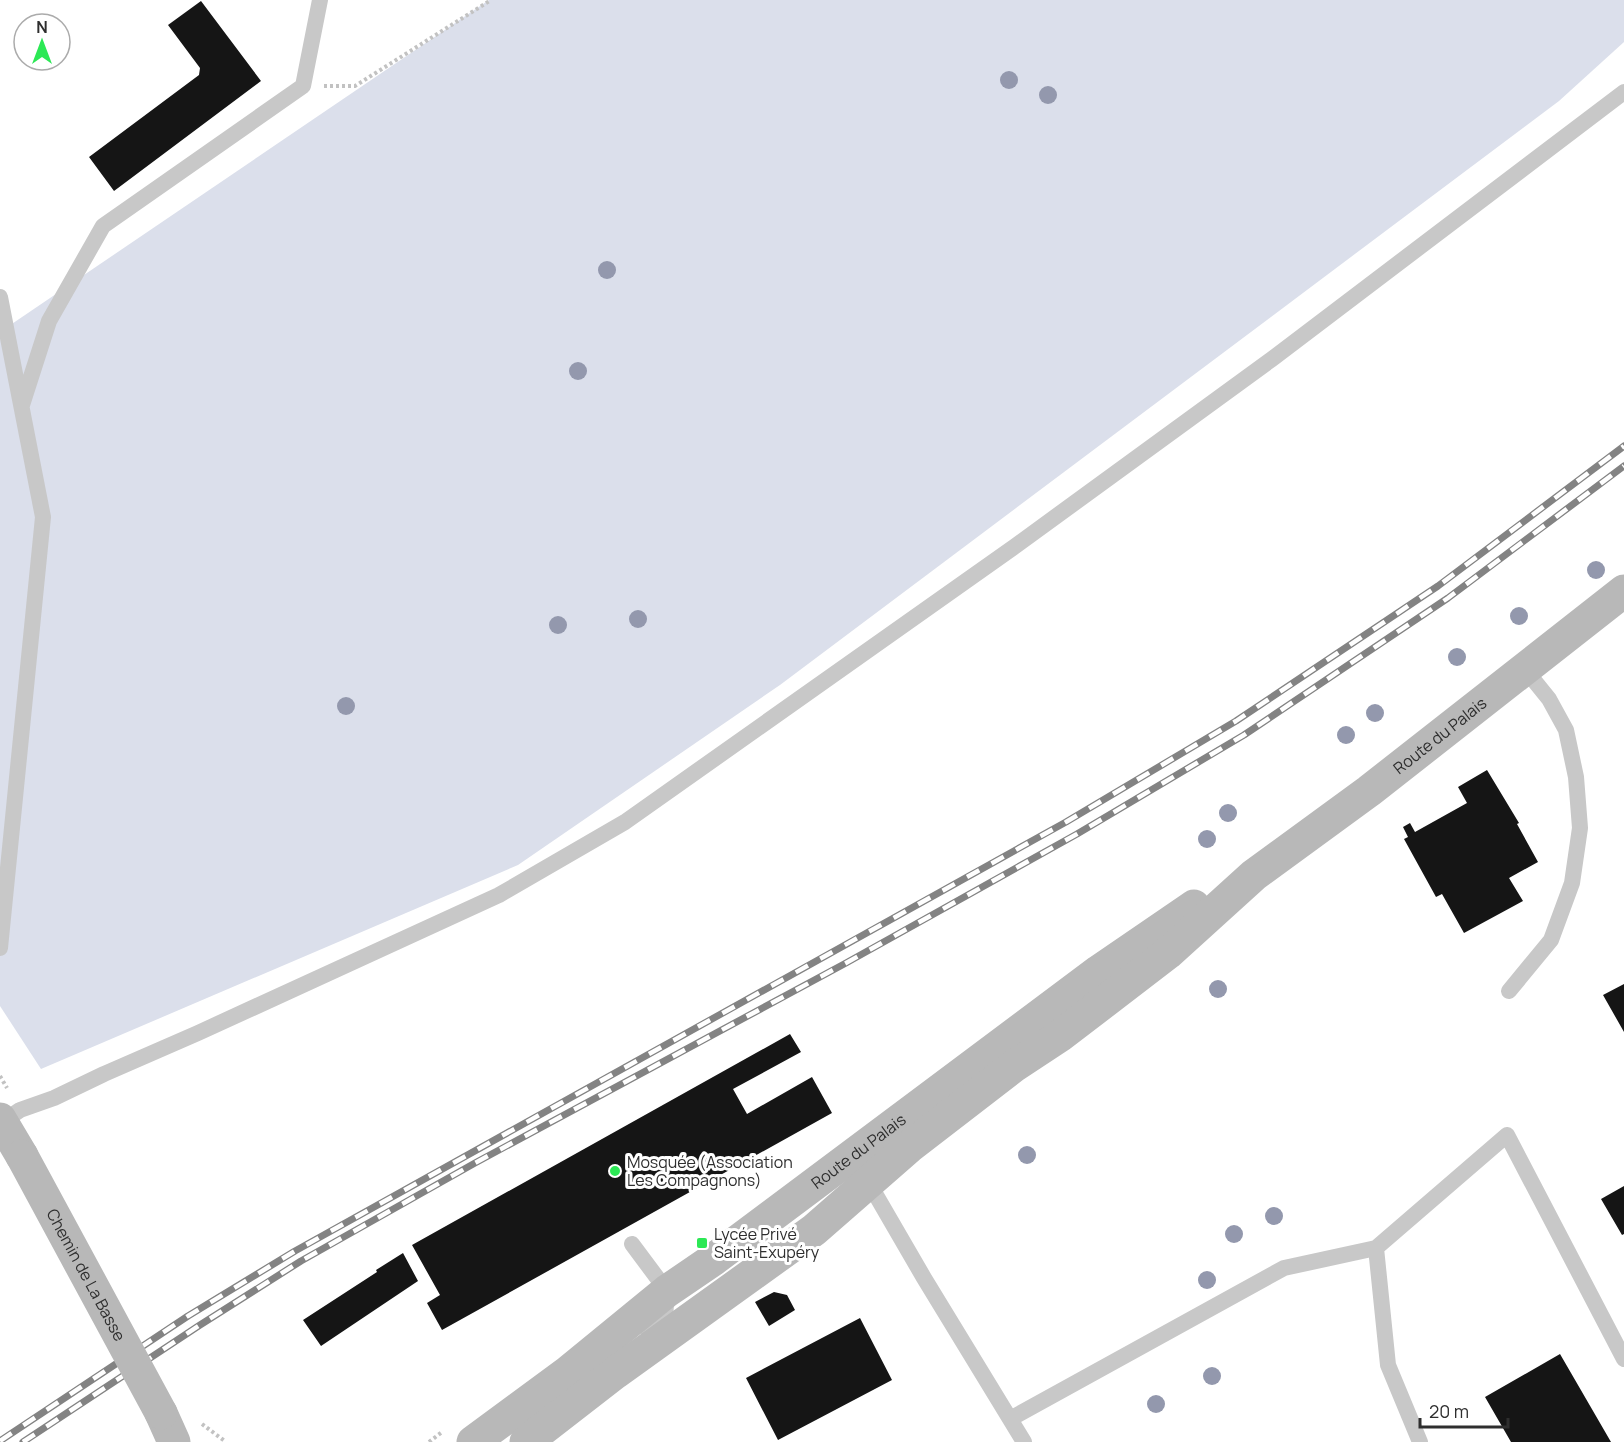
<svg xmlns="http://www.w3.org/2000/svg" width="1624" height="1442" viewBox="0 0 1624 1442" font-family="Manrope,sans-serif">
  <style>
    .green { fill: #dbdfeb }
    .building { fill: #151515 }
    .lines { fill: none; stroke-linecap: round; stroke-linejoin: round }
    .path { stroke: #c2c2c2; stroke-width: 4; stroke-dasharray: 3 3; stroke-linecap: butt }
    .service { stroke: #c8c8c8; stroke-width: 16 }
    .secondary { stroke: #b8b8b8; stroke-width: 33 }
    .rail-casing { stroke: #838383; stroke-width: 7 }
    .rail { stroke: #fff; stroke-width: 4.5; stroke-dasharray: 14; stroke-linecap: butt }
    .secondary-bridge { stroke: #b8b8b8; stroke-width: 33 }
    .tree { fill: #9398ad }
    .poi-dot { fill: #2ce855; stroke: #fff; stroke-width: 2 }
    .labels { text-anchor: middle; stroke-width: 6; stroke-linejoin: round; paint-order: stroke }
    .street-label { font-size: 16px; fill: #2e2e2e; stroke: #fff }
    .poi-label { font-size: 16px; fill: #2e2e2e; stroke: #fff; text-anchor: start }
  </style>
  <rect width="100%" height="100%" fill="#fff"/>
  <!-- green -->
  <path class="green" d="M489 0H1624V42L1559 101 780 685 518 865 41 1069 0 1006V332Z"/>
  <!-- building -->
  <path class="building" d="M201 1 261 81 114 191 89 157 199 75 200 68 168 25Z
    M1487 770 1519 823 1517 824 1538 862 1509 878 1523 901 1464 933 1442 894 1436 897 1404 839 1408 837 1403 827 1410 823 1415 832 1467 803 1458 787Z
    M1624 984V1032L1603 995Z
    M790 1034 801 1052 733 1089 747 1114 812 1077 832 1113 442 1330 427 1303 440 1295 412 1245Z
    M1624 1186V1234L1622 1235 1601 1199Z
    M403 1253 418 1281 321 1346 303 1320 377 1272 376 1270Z
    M774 1292 787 1295 795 1310 769 1326 755 1302Z
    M860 1318 892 1380 778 1440 746 1378Z
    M1560 1354 1611 1442H1511L1485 1397Z"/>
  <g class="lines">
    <!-- path -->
    <path class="path" d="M324 86H355L491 0
      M0 1076 7 1088
      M202 1424 226 1442
      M429 1442 442 1432"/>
    <!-- service -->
    <path class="service" d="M0 297 43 517 0 948
      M22 405 49 321 103 226 303 86 320 0
      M1509 991 1551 940 1572 883 1580 828 1576 777 1566 730 1549 699 1524 668
      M2 1122 20 1110 54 1098 104 1074 198 1033 499 895 625 822 1014 547 1272 359 1624 92
      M866 1178 924 1278 1024 1442
      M632 1244 667 1291 665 1318 648 1331
      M1376 1248 1388 1365 1420 1442
      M1010 1419 1284 1268 1376 1248 1507 1135 1624 1359"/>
    <!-- secondary -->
    <g class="secondary">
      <path d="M0 1119 22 1156"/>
      <path d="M161 1413 174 1442"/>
      <path id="s1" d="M473 1442 568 1372 667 1291 714 1259 1099 971 1194 906"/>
      <path id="s2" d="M526 1442 615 1373 814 1230 909 1147 1014 1066 1061 1035 1168 953 1254 875 1369 791 1624 591"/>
    </g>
    <!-- rail casing -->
    <g class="rail-casing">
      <path id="rail" d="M0 1441 188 1316 295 1251 1066 822 1236 721 1438 586 1624 446
        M23 1442 200 1325 301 1261 475 1163 846 963 1077 834 1244 735 1448 598 1624 466"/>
    </g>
    <!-- rail -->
    <use href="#rail" class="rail"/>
    <!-- secondary-bridge -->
    <path class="secondary-bridge" id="s3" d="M22 1156 161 1413"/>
  </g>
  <!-- trees -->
  <g class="tree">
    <circle cx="1009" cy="80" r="9"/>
    <circle cx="1048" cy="95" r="9"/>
    <circle cx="607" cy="270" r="9"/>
    <circle cx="578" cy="371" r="9"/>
    <circle cx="1596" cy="570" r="9"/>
    <circle cx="1519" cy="616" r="9"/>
    <circle cx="638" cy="619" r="9"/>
    <circle cx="558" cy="625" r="9"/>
    <circle cx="1457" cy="657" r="9"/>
    <circle cx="346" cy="706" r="9"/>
    <circle cx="1375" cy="713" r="9"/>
    <circle cx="1346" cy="735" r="9"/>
    <circle cx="1228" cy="813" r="9"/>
    <circle cx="1207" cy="839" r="9"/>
    <circle cx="1218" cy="989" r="9"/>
    <circle cx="1027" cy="1155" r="9"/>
    <circle cx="1274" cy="1216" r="9"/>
    <circle cx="1234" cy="1234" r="9"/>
    <circle cx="1207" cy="1280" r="9"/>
    <circle cx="1212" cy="1376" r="9"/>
    <circle cx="1156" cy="1404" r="9"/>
  </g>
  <!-- markers -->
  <g class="poi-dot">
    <circle cx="615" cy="1171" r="6"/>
    <rect x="696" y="1237" width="12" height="12" rx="3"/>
  </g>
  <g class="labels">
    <!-- street labels -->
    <g class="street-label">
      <text dy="6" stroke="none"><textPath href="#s2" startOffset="1156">Route du Palais</textPath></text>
      <text dy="6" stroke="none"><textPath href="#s1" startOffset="483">Route du Palais</textPath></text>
      <text dy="6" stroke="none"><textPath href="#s3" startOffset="135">Chemin de La Basse</textPath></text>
    </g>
    <!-- poi labels -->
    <g class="poi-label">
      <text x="627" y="1168">Mosquée (Association<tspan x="627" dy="18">Les Compagnons)</tspan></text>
      <text x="714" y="1240">Lycée Privé<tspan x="714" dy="18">Saint-Exupéry</tspan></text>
    </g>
  </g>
  <!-- north arrow -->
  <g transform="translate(42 42)"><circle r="28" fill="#ffffff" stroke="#ababab" stroke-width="1.5"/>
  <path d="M0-4.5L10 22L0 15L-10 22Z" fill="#2ce855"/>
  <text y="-9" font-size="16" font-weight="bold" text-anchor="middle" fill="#2e2e2e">N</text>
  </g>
  <!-- scale -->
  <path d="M1420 1418v9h88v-9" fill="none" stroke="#2e2e2e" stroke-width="3"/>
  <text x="1429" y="1418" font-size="18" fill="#2e2e2e" stroke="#ffffff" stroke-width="4.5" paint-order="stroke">20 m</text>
</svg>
